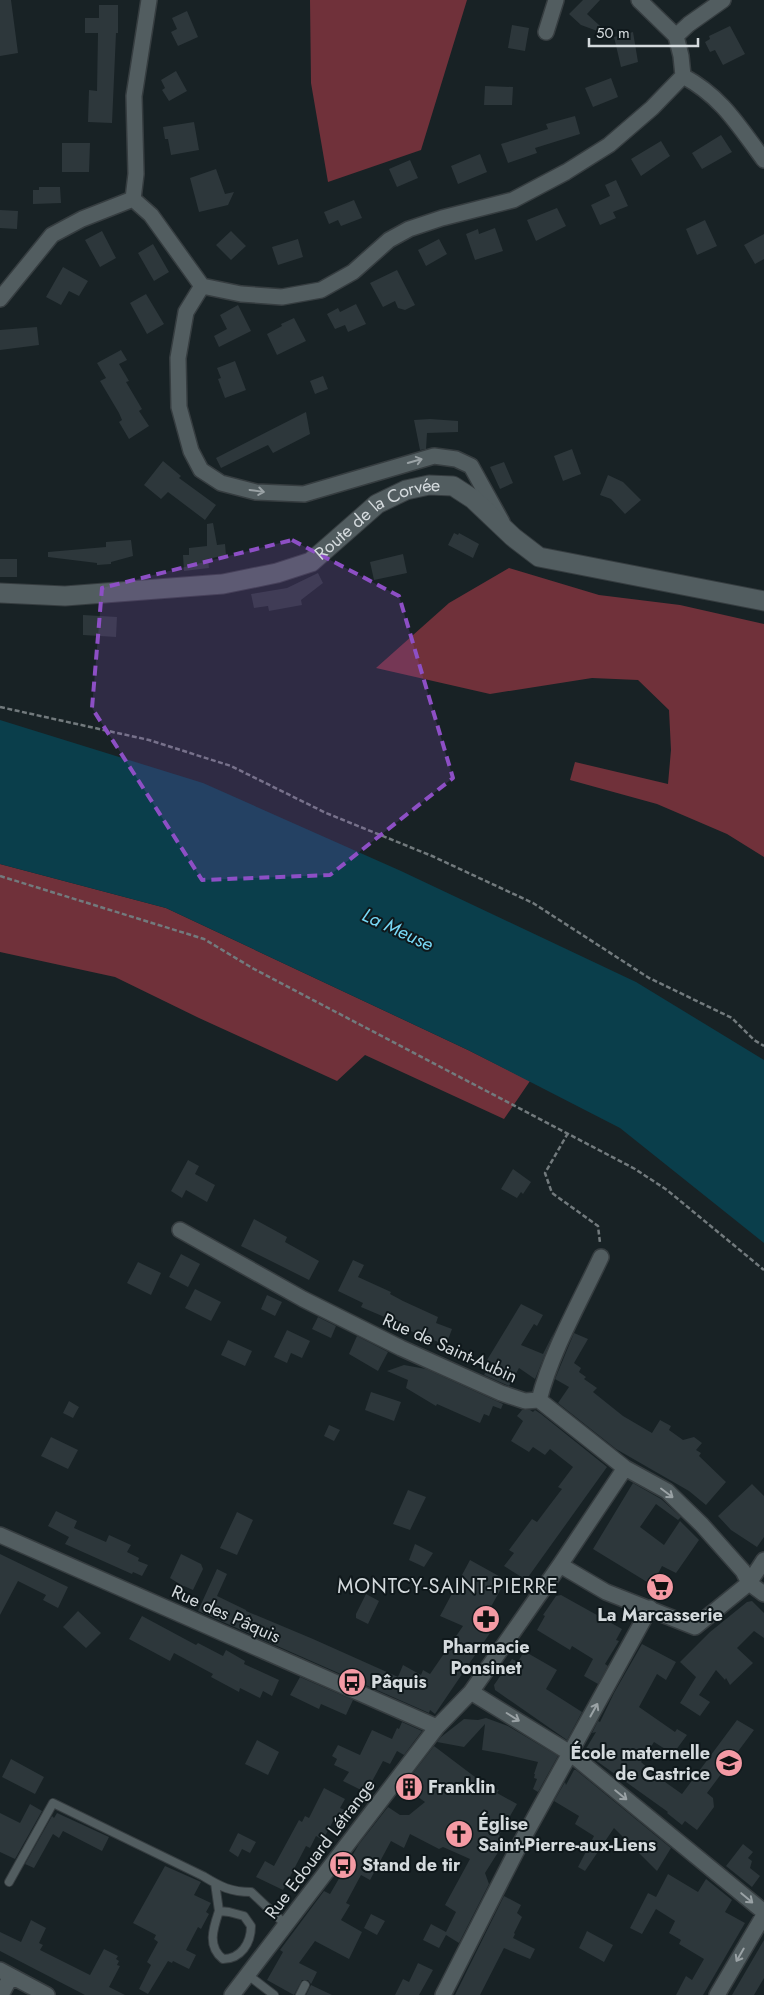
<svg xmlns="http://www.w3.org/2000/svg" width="764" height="1995" viewBox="0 0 764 1995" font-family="Jost,sans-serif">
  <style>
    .green { fill: #70313a }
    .water { fill: #0a3e4b }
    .building { fill: #2d373b }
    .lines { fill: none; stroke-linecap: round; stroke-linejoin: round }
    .service-casing { stroke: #363d40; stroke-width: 10 }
    .minor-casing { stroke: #363d40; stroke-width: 18 }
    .tertiary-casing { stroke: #363d40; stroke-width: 21 }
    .path { stroke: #727a7d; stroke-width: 2.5; stroke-dasharray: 5 2.5; stroke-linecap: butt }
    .service { stroke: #525d60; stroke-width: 8 }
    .minor { stroke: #525d60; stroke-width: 15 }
    .tertiary { stroke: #525d60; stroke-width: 19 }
    .oneway { stroke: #9aa2a5 }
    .marked { fill: #8d4fc5; fill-opacity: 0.2; stroke: #8d4fc5; stroke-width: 4; stroke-dasharray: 10 6; stroke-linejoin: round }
    .labels { text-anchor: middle; stroke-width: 4; stroke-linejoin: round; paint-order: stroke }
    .street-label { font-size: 18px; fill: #d4dadd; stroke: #0f181b }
    .poi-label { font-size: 18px; font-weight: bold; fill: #d4dadd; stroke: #0f181b; text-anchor: start }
    .water-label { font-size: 19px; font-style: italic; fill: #78d8f5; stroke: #0f181b }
    .quarter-label { font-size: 20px; letter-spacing: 1px; fill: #d4dadd; stroke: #0f181b }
  </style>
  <rect width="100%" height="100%" fill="#182225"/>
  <!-- green -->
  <path class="green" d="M310 0H467L421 150 328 182 311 83Z
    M509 568 599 595 680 605 764 624V857L727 834 657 804 570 780 575 762 668 784 671 750 669 710 638 680 592 678 490 694 376 668 449 603Z
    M0 864 166 908 468 1050 530 1081 504 1119 365 1055 337 1081 199 1018 115 977 0 952Z"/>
  <!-- water -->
  <path class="water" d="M0 720 203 783 401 871 636 982 764 1060V1243L620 1128 468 1050 166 908 0 864Z"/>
  <!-- building -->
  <path class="building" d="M0 0H11L18 53 0 56Z
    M583 0H600L587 14 611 36 581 25 569 14Z
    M99 5H118V33H116L112 123 88 122 89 90 97 91 98 33H85V18H99Z
    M187 11 198 37 178 46 171 32 177 29 172 18Z
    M512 25 529 28 525 51 508 48Z
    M730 26 745 54 723 65 715 50 710 52 705 42 710 39 709 36Z
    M633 32 638 62 621 67 614 37Z
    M176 71 187 91 169 101 162 90 165 88 161 80Z
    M611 78 618 97 593 107 585 88Z
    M485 86 513 87 512 105H484Z
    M575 116 580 134 535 148 537 153 508 163 501 144 548 129 546 124Z
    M194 122 199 150 171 155 168 139H165L163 127Z
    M721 135 732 152 702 169 692 153Z
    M661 141 670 156 641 176 631 159Z
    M62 143H90L89 172H62Z
    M480 154 487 172 458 184 451 166Z
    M410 160 418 178 397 187 389 169Z
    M216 169 225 194 234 192 228 205 199 212 190 178Z
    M616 180 628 206 613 212 616 218 600 225 591 205 610 196 605 185Z
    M39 187H60L61 203 33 204V190H39Z
    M354 200 362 218 341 226 338 220 329 224 324 212Z
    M557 208 566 226 536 241 527 220Z
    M0 210 18 211 17 229 0 228Z
    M705 220 717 246 697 255 686 229Z
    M495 228 503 251 475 260 466 234 478 229 479 234Z
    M102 231 116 258 100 267 85 240Z
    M231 231 246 246 231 260 216 245Z
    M764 234V259L755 264 744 245Z
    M298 239 303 257 278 265 272 247Z
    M439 239 447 254 426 266 418 250Z
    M153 244 169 272 154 281 138 253Z
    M63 267 88 281 79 296 69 291 61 305 46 297Z
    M397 270 415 305 405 310 398 308 395 301 383 307 370 283Z
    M146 294 164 324 147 334 130 303Z
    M356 304 366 324 348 332 345 325 335 329 327 314 338 308 340 312Z
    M238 305 251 331 219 347 214 336 227 329 220 315Z
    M294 318 306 341 277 355 267 334 282 326 281 324Z
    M37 327 39 345 0 350V330Z
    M121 350 127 360 119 364 129 381 126 382 142 409 139 411 149 426 129 439 119 422 122 420 119 413 100 381 106 378 97 363Z
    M235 361 246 390 225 398 218 379 221 378 217 368Z
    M323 376 328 389 315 394 310 381Z
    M306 412 310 434 273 453 268 445 221 468 216 458Z
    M430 419 458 421V432L427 433 426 449 420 450 414 420Z
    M572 449 581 474 563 481 554 456Z
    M163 461 181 476 179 478 216 505 205 520 168 492 161 499 144 485Z
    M504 462 513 483 500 489 490 467Z
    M608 475 623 482 641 500 625 514 611 499 600 495Z
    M213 523 217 545 225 544 226 555 208 559 209 568 184 571 183 555H189V548L207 546V524Z
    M454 533 458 535 459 533 479 544 473 558 448 545Z
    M131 540 133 556 111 562V564L97 565V563L48 557V552L106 547V542Z
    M403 554 407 573 374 580 370 562Z
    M0 559H17V577H0Z
    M318 573 323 583 301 600 302 605 269 611 268 606 254 608 251 594 287 588Z
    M83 615 117 617 116 637 83 635Z
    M188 1160 199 1166 195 1174 215 1185 207 1202 186 1190 182 1198 171 1191Z
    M513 1169 531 1182 523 1194 521 1192 517 1198 501 1189Z
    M254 1219 285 1236 287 1237 285 1242 319 1261 309 1280 241 1246Z
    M181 1254 200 1264 188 1287 169 1277Z
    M353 1260 364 1265 358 1277 391 1292 390 1294 403 1301 438 1317 436 1323 452 1329 446 1345 408 1330V1327L361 1307 363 1303 338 1291Z
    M138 1262 161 1273 151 1295 127 1283Z
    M195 1289 221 1302 211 1321 185 1308Z
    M267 1295 282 1302 275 1316 261 1309Z
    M521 1304 543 1315 537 1326 534 1324 521 1345 543 1354 555 1330 535 1379 519 1368 509 1386 484 1375 488 1367 484 1365Z
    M318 1317 336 1326 331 1338 312 1329Z
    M287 1330 310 1341 302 1358 291 1353 287 1363 274 1357Z
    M574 1333 588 1339 574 1363 581 1368 579 1372 586 1377 584 1379 597 1388 593 1392 623 1416 652 1433 660 1420 671 1426 669 1430 683 1440 694 1437 702 1443 696 1450 701 1453 699 1456 726 1482 706 1505 689 1491 616 1449 558 1403 569 1387 555 1379Z
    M357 1336 388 1352 378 1371 349 1354Z
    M228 1340 252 1351 245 1366 221 1355Z
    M404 1365 426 1369 503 1404 501 1409 493 1406 489 1416 484 1414 480 1423 437 1404 436 1406 406 1388 408 1380 387 1371Z
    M371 1392 401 1402 394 1421 365 1410Z
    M69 1401 79 1407 73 1418 63 1413Z
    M522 1410H530L533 1412 535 1410 541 1414 607 1467 526 1580 504 1566 514 1553 509 1550 532 1519 537 1522 549 1506 562 1489 558 1487 573 1467 550 1449 545 1455 533 1447 529 1452 511 1441 523 1421 517 1416Z
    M329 1425 340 1430 334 1441 324 1436Z
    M51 1437 78 1450 68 1469 41 1456Z
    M633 1483 661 1499 681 1517 678 1520 656 1504 640 1527 664 1545 680 1521 699 1540 676 1573 662 1566 652 1585 593 1549Z
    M752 1484 764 1496V1537L757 1547 731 1530 718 1516Z
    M408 1490 426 1497 410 1530 393 1524Z
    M56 1511 77 1521 74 1528 106 1542 109 1535 131 1545 127 1552 139 1558 138 1561 148 1565 142 1576 133 1572 132 1574 65 1544 69 1537 48 1526Z
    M237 1512 253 1520 237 1555 220 1548Z
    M415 1544 433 1553 424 1567 409 1560Z
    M0 1554 68 1587 58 1608 43 1600 46 1595 18 1581 0 1615Z
    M181 1554 201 1564 203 1569 193 1590 184 1586 179 1590 178 1583 170 1578Z
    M470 1560 506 1580 488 1612 498 1616 490 1633 435 1714 430 1710 429 1713 198 1611 217 1569 227 1574 217 1596 246 1610V1611L313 1639 398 1677 403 1665 421 1675 423 1670 430 1674 463 1626 440 1616Z
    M366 1594 379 1601 368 1624 356 1618V1614Z
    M561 1595 622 1629 616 1640 619 1641 605 1664 608 1666 598 1684 584 1676 593 1659 572 1646 570 1650 537 1630 545 1616 543 1615 556 1596Z
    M752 1601 764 1613V1638L754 1631 737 1648 753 1663 730 1685 726 1678 725 1680 716 1670 699 1695 710 1702 700 1716 680 1703 696 1677 680 1662 710 1632 747 1602Z
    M78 1611 101 1633 86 1648 63 1627Z
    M142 1616 196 1645 198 1643 223 1656 226 1650 245 1661 244 1664 279 1680 272 1696 263 1691 260 1698 240 1688 239 1692 211 1677 213 1674 174 1653 170 1661 129 1639Z
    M642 1644 676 1662 666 1680 657 1674 639 1707 675 1732 677 1729 687 1735 673 1754 654 1742 641 1762 658 1777 682 1794 737 1720 754 1730 707 1793 713 1798 714 1807 697 1830 685 1821 682 1825 667 1813 668 1812 584 1752 596 1732 592 1733 598 1721 600 1722 614 1693Z
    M524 1651 557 1670 546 1689 582 1712 567 1740 495 1690 494 1685 512 1659 518 1662Z
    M300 1677 353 1700 346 1715 321 1704 319 1709 290 1695Z
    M486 1718 508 1726 558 1756 538 1792 533 1789 537 1779 534 1778 535 1774H534L538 1762 504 1754 482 1750 485 1724 464 1747 437 1742 441 1737 464 1719 478 1720Z
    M402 1722 422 1731 404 1755 397 1751 390 1764 383 1761 369 1787 366 1785 363 1791 343 1781 349 1772 334 1765 337 1759 332 1756 338 1745 360 1755 372 1730 392 1739 397 1728 399 1729Z
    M257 1740 279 1752 268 1775 245 1764Z
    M434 1746 479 1780 478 1785 499 1790 497 1793 517 1804 499 1835 503 1839 500 1845 502 1846 485 1873 489 1884 459 1943 446 1935 439 1948 423 1940 431 1924 446 1932 456 1912 445 1905 470 1859 443 1847 439 1849 410 1834 404 1848 391 1841 370 1880 361 1875 346 1903 350 1905 341 1920 362 1932 349 1959 315 1941 299 1963 317 1972 311 1984 308 1980H302L294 1995 267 1980 283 1952 280 1950 324 1891 330 1894 359 1844 388 1807 400 1815H409L425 1802 403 1786Z
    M11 1759 44 1777 35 1794 2 1777Z
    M574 1770H576L671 1848 657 1871 614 1828 585 1871 578 1867 594 1836 575 1824 579 1816 554 1801 565 1782 566 1785Z
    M324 1788 345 1799 340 1808 347 1811 341 1823 334 1819 323 1840 316 1836 310 1848 306 1846 283 1890 256 1877 265 1861 274 1866 299 1820 302 1822 305 1816 309 1818Z
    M30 1804 42 1811 15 1859 0 1852V1813L20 1823Z
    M57 1813 109 1837 102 1851 63 1831 59 1838 53 1834 34 1868 25 1864 52 1816 54 1818Z
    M238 1833 256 1842 250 1853 242 1849 238 1857 229 1851Z
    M743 1844 753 1852 748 1858 752 1861 750 1868 760 1876 752 1887 726 1866Z
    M165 1866 201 1882 194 1895 211 1903 206 1912 209 1914 201 1929 198 1927 186 1950 196 1955 189 1969 173 1961 172 1963 168 1961 148 1994 139 1989 151 1965 147 1962 158 1942 154 1939 156 1935 133 1923Z
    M668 1874 698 1892 706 1879 732 1900 725 1912 745 1923 703 1995H676L686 1976 692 1980 704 1959 679 1944 681 1940 669 1933 675 1921 656 1909 642 1934 630 1928 648 1893 656 1897Z
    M504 1896 521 1905 517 1913 522 1917 514 1933 515 1934 513 1938 535 1949 530 1959 504 1948 480 1995H455Z
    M371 1914 385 1921 377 1935 364 1928Z
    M31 1920 46 1928 39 1943 43 1945 40 1950 90 1975 104 1949 118 1956 116 1959 119 1961 117 1965 120 1966 109 1987 125 1995H85L0 1951V1932L21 1942Z
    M587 1931 613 1945 604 1962 579 1948Z
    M764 1940V1978L754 1995H732Z
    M418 1963 433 1970 419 1995H395L403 1979 409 1982Z
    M311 1985 332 1995H306Z"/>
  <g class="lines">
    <!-- service casing -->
    <g class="service-casing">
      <path id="service" d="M9 1882 53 1803 203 1876C221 1887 231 1892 251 1892L286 1925
        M215 1883 219 1911 229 1912 244 1916 251 1926C251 1943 241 1959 223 1959 207 1946 213 1929 219 1911
        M248 1975 274 1995
        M300 1995 305 1985"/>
    </g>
    <!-- minor casing -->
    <g class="minor-casing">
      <path id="minor" d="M149 0 134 96 136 174 133 199 151 215 202 286 241 294 282 297 321 290 353 272 389 240 409 229 442 218 513 200 566 172 609 145 652 108 683 76
        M639 0 676 36 681 56 683 76C722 97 738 125 764 160
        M546 32 556 0
        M676 36 689 24 723 0
        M202 286 186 312 178 358 179 407 191 451 201 470 221 483 256 492 304 494 434 456 456 459 471 466 502 522
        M0 299 52 235 82 219 133 199
        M180 1230 303 1299 401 1348 501 1393 525 1401 539 1400 625 1468 667 1491 702 1525 743 1571 749 1583 764 1594
        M539 1400C552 1350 579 1304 601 1257
        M0 1535 437 1727
        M560 1565 606 1592 695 1627 749 1583 764 1560
        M471 1692 570 1753 764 1912
        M0 1970 47 1995
        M1 1995 11 1976
        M232 1995 437 1727 471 1692 560 1565 625 1468
        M443 1995 520 1844 650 1608
        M717 1995 764 1915"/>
    </g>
    <!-- tertiary casing -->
    <g class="tertiary-casing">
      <g id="tertiary">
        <path id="s1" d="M0 593 65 596 223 584 277 573 311 562 377 504 406 490 429 485 453 486 473 499 513 537 539 557 764 601"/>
      </g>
    </g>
    <!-- path -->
    <path class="path" d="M0 707 149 740 231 766 326 813 432 856 533 903 649 978 732 1018 754 1040 764 1046
      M0 876 204 939 254 969 635 1169 667 1190 764 1270
      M568 1133 545 1173 552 1193 598 1226 600 1243"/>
    <!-- service -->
    <use href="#service" class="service"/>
    <!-- minor -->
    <use href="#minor" class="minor"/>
    <!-- tertiary -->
    <use href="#tertiary" class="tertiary"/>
  </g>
  <!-- one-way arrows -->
  <defs><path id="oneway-shaft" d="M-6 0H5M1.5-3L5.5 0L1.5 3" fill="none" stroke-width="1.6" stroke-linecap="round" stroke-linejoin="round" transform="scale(1.25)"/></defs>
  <g class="oneway">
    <use href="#oneway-shaft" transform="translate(415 461) rotate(-16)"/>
    <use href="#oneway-shaft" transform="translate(257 491) rotate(8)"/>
    <use href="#oneway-shaft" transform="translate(667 1493) rotate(37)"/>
    <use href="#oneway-shaft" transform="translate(594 1710) rotate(-61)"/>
    <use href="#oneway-shaft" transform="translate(513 1717) rotate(32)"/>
    <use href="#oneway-shaft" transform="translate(621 1795) rotate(39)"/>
    <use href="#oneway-shaft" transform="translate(747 1898) rotate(40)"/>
    <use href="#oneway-shaft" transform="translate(740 1955) rotate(120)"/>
  </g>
  <!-- marked area -->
  <path class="marked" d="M292 540 399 596 453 778 330 875 202 880 92 708 102 588Z"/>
  <!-- icons -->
  <defs>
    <g id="supermarket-disc" transform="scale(1.4375)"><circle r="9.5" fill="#f49aa4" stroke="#0f181b"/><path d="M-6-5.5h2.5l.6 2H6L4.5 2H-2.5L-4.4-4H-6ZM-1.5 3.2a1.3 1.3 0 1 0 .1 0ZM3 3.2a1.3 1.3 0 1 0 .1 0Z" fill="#111"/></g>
    <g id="pharmacy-disc" transform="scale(1.4375)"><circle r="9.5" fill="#f49aa4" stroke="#0f181b"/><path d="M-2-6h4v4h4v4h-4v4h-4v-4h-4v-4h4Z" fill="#111"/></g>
    <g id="bus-disc" transform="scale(1.4375)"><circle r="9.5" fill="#f49aa4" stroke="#0f181b"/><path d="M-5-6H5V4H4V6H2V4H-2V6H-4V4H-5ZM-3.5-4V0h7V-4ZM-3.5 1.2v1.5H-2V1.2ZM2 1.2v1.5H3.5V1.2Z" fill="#111"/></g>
    <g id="school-disc" transform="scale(1.4375)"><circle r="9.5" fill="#f49aa4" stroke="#0f181b"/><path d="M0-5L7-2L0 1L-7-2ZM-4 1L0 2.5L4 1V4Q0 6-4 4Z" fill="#111"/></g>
    <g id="building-disc" transform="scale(1.4375)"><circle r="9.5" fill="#f49aa4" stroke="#0f181b"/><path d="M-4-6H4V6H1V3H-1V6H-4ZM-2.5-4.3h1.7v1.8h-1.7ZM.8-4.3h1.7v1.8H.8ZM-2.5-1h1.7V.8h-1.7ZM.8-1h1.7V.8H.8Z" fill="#111"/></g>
    <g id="church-disc" transform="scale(1.4375)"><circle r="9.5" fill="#f49aa4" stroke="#0f181b"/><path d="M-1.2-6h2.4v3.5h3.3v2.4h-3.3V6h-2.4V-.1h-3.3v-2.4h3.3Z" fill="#111"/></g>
  </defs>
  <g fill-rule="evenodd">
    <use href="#supermarket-disc" x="660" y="1587"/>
    <use href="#pharmacy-disc" x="486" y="1619"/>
    <use href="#bus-disc" x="352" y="1682"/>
    <use href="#school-disc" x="729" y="1763"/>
    <use href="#building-disc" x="409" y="1787"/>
    <use href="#church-disc" x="459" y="1834"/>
    <use href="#bus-disc" x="343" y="1865"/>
  </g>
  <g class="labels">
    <!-- street labels -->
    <g class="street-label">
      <text dy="6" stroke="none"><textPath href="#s1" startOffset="396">Route de la Corvée</textPath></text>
      <text transform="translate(450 1348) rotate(24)" y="6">Rue de Saint-Aubin</text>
      <text transform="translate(226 1614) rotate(24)" y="6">Rue des Pâquis</text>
      <text transform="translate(320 1849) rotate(-53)" y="6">Rue Edouard Létrange</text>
    </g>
    <!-- poi labels -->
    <g class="poi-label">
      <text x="660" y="1621" text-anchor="middle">La Marcasserie</text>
      <text x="486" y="1653" text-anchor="middle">Pharmacie<tspan x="486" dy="21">Ponsinet</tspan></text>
      <text x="371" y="1688">Pâquis</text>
      <text x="710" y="1759" text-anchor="end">École maternelle<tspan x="710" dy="21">de Castrice</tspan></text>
      <text x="428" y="1793">Franklin</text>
      <text x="478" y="1830">Église<tspan x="478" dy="21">Saint-Pierre-aux-Liens</tspan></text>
      <text x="362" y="1871">Stand de tir</text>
    </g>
    <!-- water labels -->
    <g class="water-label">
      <text transform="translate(398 929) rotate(25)" y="7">La Meuse</text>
    </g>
    <!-- quarter labels -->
    <g class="quarter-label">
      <text x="448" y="1593">MONTCY-SAINT-PIERRE</text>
    </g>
  </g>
  <!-- scale -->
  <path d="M589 38v8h109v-8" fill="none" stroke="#d4dadd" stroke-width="2.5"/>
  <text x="596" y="38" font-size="15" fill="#d4dadd" stroke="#0f181b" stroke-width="4" paint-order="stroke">50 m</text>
</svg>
